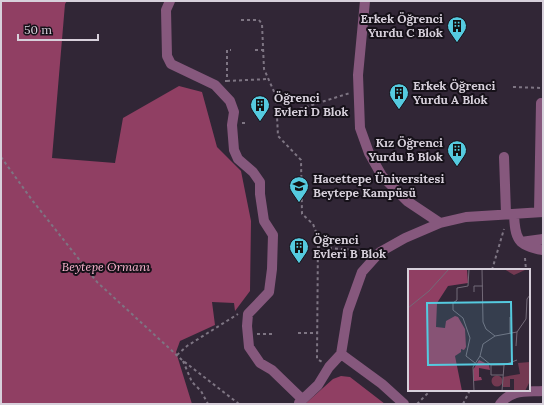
<svg xmlns="http://www.w3.org/2000/svg" width="544" height="405" viewBox="0 0 544 405" font-family="Lora,serif">
  <style>
    .forest { fill: #903f63 }
    .lines { fill: none; stroke-linecap: round; stroke-linejoin: round }
    .path { stroke: #7e7583; stroke-width: 2; stroke-dasharray: 3 3; stroke-linecap: butt }
    .minor { stroke: #86587d; stroke-width: 10 }
    .labels { text-anchor: middle; stroke-width: 4; stroke-linejoin: round; paint-order: stroke }
    .poi-label { font-size: 12px; font-weight: bold; fill: #d7d0db; stroke: #161119; text-anchor: start }
    .park-label { font-size: 12px; font-style: italic; fill: #fcb6d0; stroke: #161119 }
    .inset-road { fill: none; stroke: #736a78; stroke-width: 1 }
    .view { fill: #55cadf; fill-opacity: 0.15; stroke: #55cadf; stroke-width: 2 }
    .inset-edge { fill: none; stroke: #d7d0db; stroke-width: 2 }
  </style>
  <rect width="100%" height="100%" fill="#312636"/>
  <!-- forest -->
  <path class="forest" d="M1 1H67L65 4 52 158 115 163 123 118 179 86 202 92 217 147 241 171 251 221 250 291 235 311 234 303 212 302 215 325 180 341 176 352 192 404H1Z
    M341 376 350 377 385 404H305L333 379Z"/>
  <g class="lines">
    <!-- path -->
    <path class="path" d="M241 20H259L262 24 264 69 276 96 278 136 301 160 302 214 313 224 318 237 317 359 322 362
      M255 50H263
      M225 81H227V50H231
      M227 81 268 79
      M513 87 543 88
      M277 116 350 93
      M242 123H247
      M1 157 32 200 97 282 182 360 239 404
      M296 193H302
      M317 247 367 251
      M525 258 526 270
      M492 270 504 229
      M298 333H317
      M257 334H274
      M177 355 187 346 238 314
      M183 361 192 382 201 391 208 404
      M417 404 431 390
      M463 404 470 390"/>
    <!-- minor -->
    <path class="minor" d="M170 1 166 10 167 56 171 64 215 85 230 101 234 112 232 125 234 150 238 159 253 172 260 182V194L264 221 273 235 272 269 269 292 248 314 247 326 249 347 260 363 272 370 302 399
      M365 1 358 75 360 128 369 153 382 176 407 201 440 223
      M504 157 506 213
      M539 212 541 103
      M514 214C515 238 517 246 543 250
      M521 242 543 239
      M341 354 382 384 404 404
      M299 403 318 385 329 367 341 354 348 311 362 272 380 252 405 238 440 223 466 217 543 212
      M500 404C512 389 525 392 543 391"/>
  </g>
  <!-- icons -->
  <defs>
    <g id="building-pin" transform="scale(1)"><path d="M0 17L-7.5 6A9.5 9.5 0 1 1 7.5 6Z" fill="#55cadf" stroke="#161119"/><path d="M-4-6H4V6H1V3H-1V6H-4ZM-2.5-4.3h1.7v1.8h-1.7ZM.8-4.3h1.7v1.8H.8ZM-2.5-1h1.7V.8h-1.7ZM.8-1h1.7V.8H.8Z" fill="#111"/></g>
    <g id="university-pin" transform="scale(1)"><path d="M0 17L-7.5 6A9.5 9.5 0 1 1 7.5 6Z" fill="#55cadf" stroke="#161119"/><path d="M0-5L7-2L0 1L-7-2ZM-4 1L0 2.5L4 1V4Q0 6-4 4Z" fill="#111"/></g>
  </defs>
  <g fill-rule="evenodd">
    <use href="#building-pin" x="457" y="26"/>
    <use href="#building-pin" x="399" y="93"/>
    <use href="#building-pin" x="260" y="105"/>
    <use href="#building-pin" x="457" y="150"/>
    <use href="#university-pin" x="299" y="186"/>
    <use href="#building-pin" x="299" y="247"/>
  </g>
  <g class="labels">
    <!-- poi labels -->
    <g class="poi-label">
      <text x="443" y="23" text-anchor="end">Erkek Öğrenci<tspan x="443" dy="14">Yurdu C Blok</tspan></text>
      <text x="413" y="90">Erkek Öğrenci<tspan x="413" dy="14">Yurdu A Blok</tspan></text>
      <text x="274" y="102">Öğrenci<tspan x="274" dy="14">Evleri D Blok</tspan></text>
      <text x="443" y="147" text-anchor="end">Kız Öğrenci<tspan x="443" dy="14">Yurdu B Blok</tspan></text>
      <text x="313" y="183">Hacettepe Üniversitesi<tspan x="313" dy="14">Beytepe Kampüsü</tspan></text>
      <text x="313" y="244">Öğrenci<tspan x="313" dy="14">Evleri B Blok</tspan></text>
    </g>
    <!-- park labels -->
    <g class="park-label">
      <text x="106" y="271">Beytepe Ormanı</text>
    </g>
  </g>
  <!-- overview -->
  <g transform="translate(408 269)">
    <rect width="122" height="122" fill="#312636"/>
    <path d="M96 0H117V1L106 6ZM122 93V112L117 122H106V110H102V118H95V108L112 105 110 94ZM83.5 112a5.5 5.5 0 1 1 11 0a5.5 5.5 0 1 1-11 0Z" fill="#733951"/>
    <path d="M0 0H59L60 14 40 17 29 34 28 58 37 59 38 52 47 47 50 48 57 60 58 78 56 81 53 80V83L47 87 54 122H0ZM71 91 81 96 82 101 71 99V108H73L74 111 66 112 65 101Z" fill="#903f63"/>
    <path class="inset-road" d="M61 0 60 17 49 19V31L45 34V41L55 49 62 69 58 87 67 94M74 0 75 53 78 60 87 67M66 23V17H75M0 39 21 22 41 0M102 48V65M108 77 109 63M72 87 83 96M83 96V106H95M83 96H96M96 96 109 91M66 122 65 98 72 87 75 75 87 67 109 63 118 50 119 30 122 26M94 122 96 96"/>
    <path class="view" d="M103 33 104 95 20 96 19 34Z"/>
    <rect width="122" height="122" class="inset-edge"/>
  </g>
  <!-- border -->
  <rect width="544" height="405" fill="none" stroke="#d7d0db" stroke-width="4"/>
  <!-- scale -->
  <path d="M18 34v6h80v-6" fill="none" stroke="#d7d0db" stroke-width="2"/>
  <text x="24" y="34" font-size="12" fill="#d7d0db" stroke="#161119" stroke-width="3" paint-order="stroke">50 m</text>
</svg>
